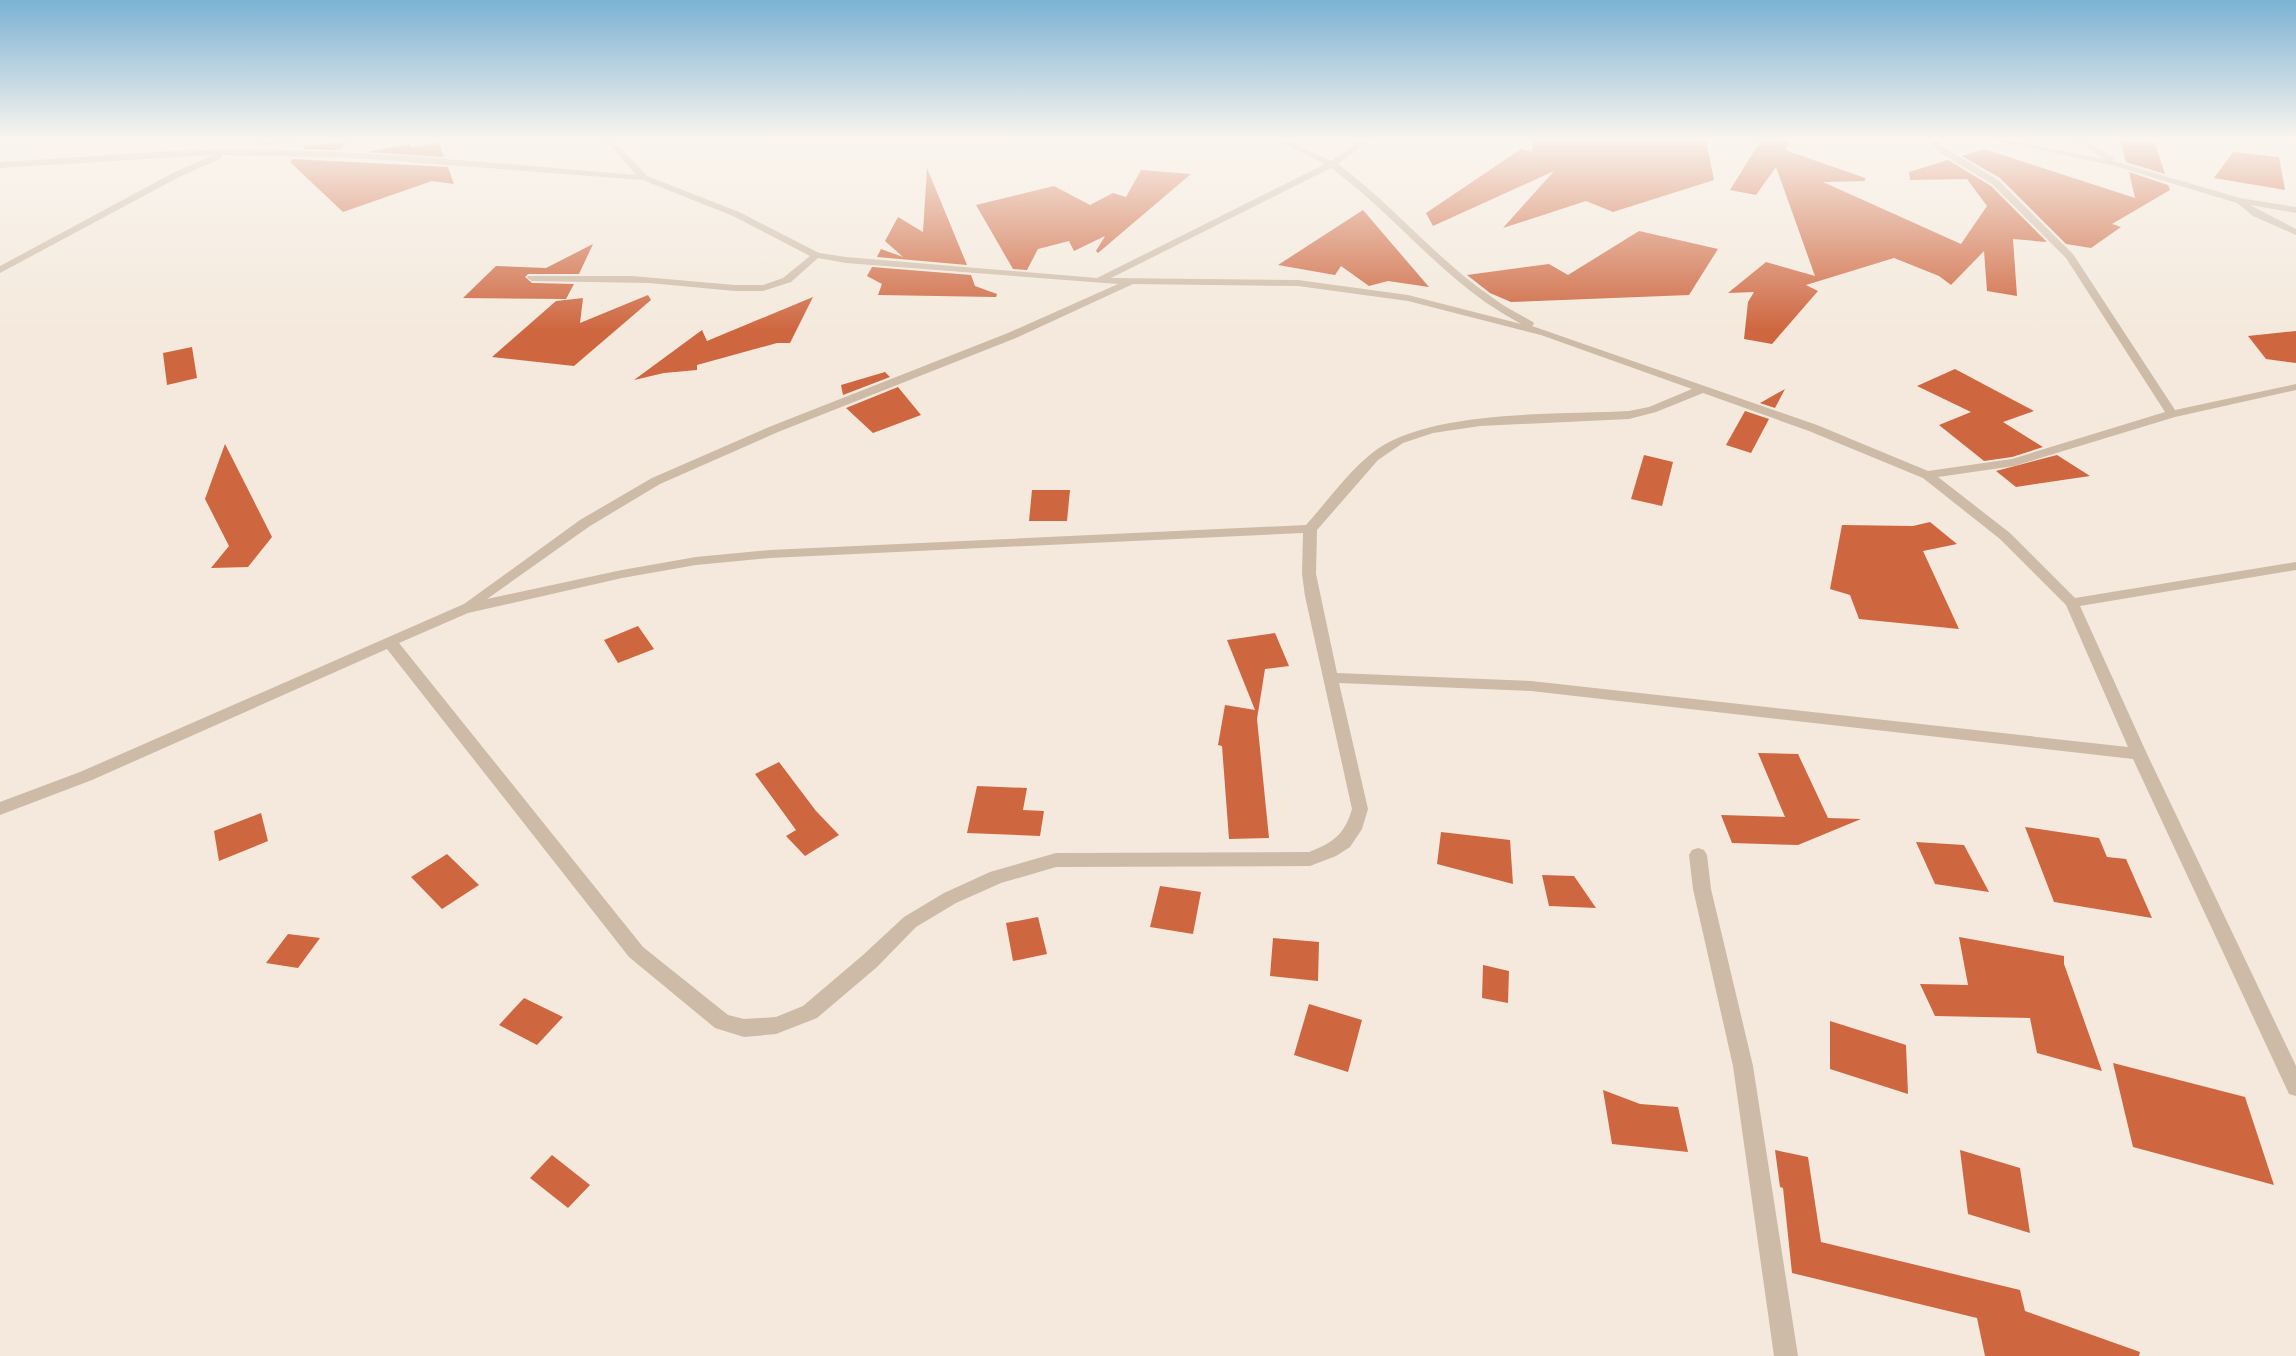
<svg xmlns="http://www.w3.org/2000/svg" width="2296" height="1356" viewBox="0 0 2296 1356" font-family="Roboto,sans-serif">
  <style>
    .building { fill: #ce6740 }
    .lines { fill: none; stroke-linecap: round; stroke-linejoin: round }
    .street { fill: #cdbaa7; fill-rule: evenodd }
  </style>
  <rect width="100%" height="100%" fill="#f4e9dc"/>
  <!-- building -->
  <path class="building" d="M1534 140 1706 141 1714 180 1613 212 1586 201 1503 228 1554 171 1433 226 1426 213 1521 149 1532 152Z
    M1761 140H1791L1785 150 1865 178V181L1823 182 1961 244 1987 206 1967 179 1910 180 1909 172 1948 160 1991 186 2047 242 2013 239 2017 296 1987 291 1984 251 1951 285 1939 276 1894 258 1806 285 1818 291 1772 344 1744 339 1748 302 1754 292 1728 293 1766 262 1815 276 1776 167 1756 195 1730 190Z
    M2120 140 2155 143 2165 174 2126 162Z
    M346 143 340 150 303 149 306 145Z
    M439 143 444 157 367 152 409 144 411 147Z
    M1984 149 2135 198 2129 172 2168 185 2170 190 2112 224 2121 227 2091 248 2066 244 2000 178 1962 156Z
    M2233 152 2279 157 2285 190 2214 178Z
    M293 159 448 167 454 184 432 181 343 212 290 162Z
    M927 168 967 265 877 257 881 249 903 257 885 241 898 217 923 232Z
    M1141 170 1191 174 1098 253 1096 251 1105 236 1074 251 1069 241 1038 249 1027 270 1013 269 976 205 1054 186 1090 205 1113 193 1126 197Z
    M1363 210 1429 287 1388 281 1369 286 1341 266 1335 275 1278 265Z
    M1639 231 1718 249 1689 295 1511 302 1490 293 1467 275 1549 264 1568 275Z
    M593 244 579 274H528L525 277 532 283 574 284 566 299 463 298 496 266 546 268Z
    M872 267 971 275 975 286 997 294 996 297 878 295 882 284 867 276Z
    M648 295 651 300 574 366 492 357 556 301 583 298 580 323Z
    M813 297 790 343H777L697 365V370L664 373 634 380 702 330 707 341Z
    M2296 331V363L2266 359 2248 336Z
    M192 347 197 378 167 385 163 353Z
    M1955 369 2034 411 2003 422 2043 447 2012 457 1984 461 1939 425 1971 412 1917 386Z
    M885 372 890 377 843 395 841 385Z
    M898 387 921 415 873 433 846 408Z
    M1785 389 1775 408 1760 403Z
    M1745 411 1769 419 1751 453 1726 445Z
    M225 444 272 537 248 567 211 568 229 546 205 499Z
    M1644 455 1673 462 1662 506 1631 499Z
    M2057 455 2090 476 2016 487 1996 471Z
    M1032 490H1070L1067 521H1029Z
    M1930 522 1957 544 1923 551 1959 629 1859 619 1850 595 1830 589 1842 525 1913 526Z
    M638 626 654 649 618 663 604 640Z
    M1275 633 1289 666 1265 669 1257 719 1269 838 1229 839 1222 746 1218 745 1225 705 1255 710 1227 640Z
    M1758 753 1798 754 1828 818 1861 819 1798 845 1732 843 1721 815 1785 817Z
    M779 762 816 811 839 835 805 856 786 836 796 830 755 774Z
    M977 786 1027 788 1023 810 1044 811 1040 836 967 833Z
    M261 813 268 841 219 861 214 831Z
    M2025 827 2099 838 2107 857 2126 859 2152 918 2054 902Z
    M1441 832 1510 840 1513 884 1437 864Z
    M1916 842 1964 845 1989 892 1935 884Z
    M447 854 479 885 442 909 411 877Z
    M1542 875 1574 876 1596 908 1549 906Z
    M1160 886 1201 892 1193 934 1150 927Z
    M1038 917 1047 954 1013 961 1006 923Z
    M288 934 320 938 298 968 266 963Z
    M1959 937 2064 956V964L2102 1071 2037 1053 2030 1018 1935 1016 1920 984 1968 985Z
    M1273 938 1319 942 1318 981 1270 976Z
    M1483 965 1509 971 1508 1003 1482 998Z
    M524 998 563 1017 537 1045 499 1025Z
    M1309 1004 1362 1020 1348 1072 1294 1055Z
    M1830 1021 1906 1045 1908 1094 1830 1069Z
    M2113 1063 2245 1097 2274 1185 2133 1147Z
    M1603 1090 1640 1104 1678 1107 1688 1152 1612 1144Z
    M1775 1150 1808 1157 1821 1242 2020 1290 2025 1311 2140 1352 2139 1356H1985L1977 1318 1792 1273 1783 1188 1780 1187Z
    M1960 1150 2020 1168 2030 1233 1968 1214Z
    M552 1155 590 1185 568 1208 530 1178Z"/>
  <g class="lines">
    <!-- street -->
    <path class="street" d="M278 140H296L260 147 256 145Z
      M606 140H614L647 176 739 212 819 253 846 257 1097 278 1325 164 1276 140H1286L1331 161 1362 140H1371L1338 164C1393 205 1436 259 1493 298 1505 307 1519 314 1533 322L1534 324 1532 326 1817 425 1928 471 2012 459 2165 412 2066 258 1992 184 1939 152 1930 140H1938L1945 148 1998 180 2073 254 2175 410 2296 384V390L2175 417 2014 466 1938 477 2010 533 2075 598 2296 562V570L2080 606 2147 754 2296 1066V1096L2289 1094 2133 759 1531 691 1339 683 1368 809 1362 829 1350 847 1336 856 1310 866 1056 867 1001 883 956 903 916 927 877 967 817 1018 776 1034 744 1037 715 1028 629 957 387 649 92 780 0 815V802L80 772 464 604 580 520 652 478 769 427 1008 333 1118 284 846 263 818 258 791 282 763 291H735L649 283 532 281 527 278 528 276H632L735 285H763L783 278 810 256 733 216 643 180 356 158 222 155V158L179 177 0 273V266L173 173 213 155 0 168V162C92 157 185 147 278 150 397 153 517 165 636 175ZM1331 168C1386 208 1430 263 1485 302 1497 310 1509 317 1521 324L1408 295 1298 280 1111 278ZM1133 284 1298 286 1408 301 1541 335 1692 389 1649 407 1629 411C1559 415 1425 409 1371 454 1348 472 1326 503 1306 525L770 550 696 557 622 570 487 599 590 526 660 484 778 432 1016 338ZM1703 393 1809 431 1923 478 2000 539 2066 605 2128 747 1531 681 1337 673 1316 574 1317 530 1378 460 1403 443 1433 433 1480 426 1629 419 1656 412ZM1303 533 1302 574 1305 596 1352 809C1345 834 1333 843 1309 852L1056 853 990 872 944 893 904 917 863 955 803 1006 776 1017 744 1019 728 1015 643 947 399 643 468 613 622 578 696 565 770 558Z
      M1994 140H2009L2104 159 2076 140H2085L2113 157V161L2240 198 2296 207V213L2250 205 2296 229V235L2253 216 2237 203 2115 166Z
      M1698 848 1704 850 1707 855 1711 889 1753 1066 1798 1356H1774L1733 1066 1693 889 1689 855 1692 850Z"/>
  </g>
  <!-- sky -->
  <linearGradient id="sky" x2="0" y2="1"><stop stop-color="#7bb2d3"/><stop offset="0.42" stop-color="#faf5ef"/><stop offset="1" stop-color="#faf5ef" stop-opacity="0"/></linearGradient>
  <rect width="2296" height="330" fill="url(#sky)"/>
</svg>
